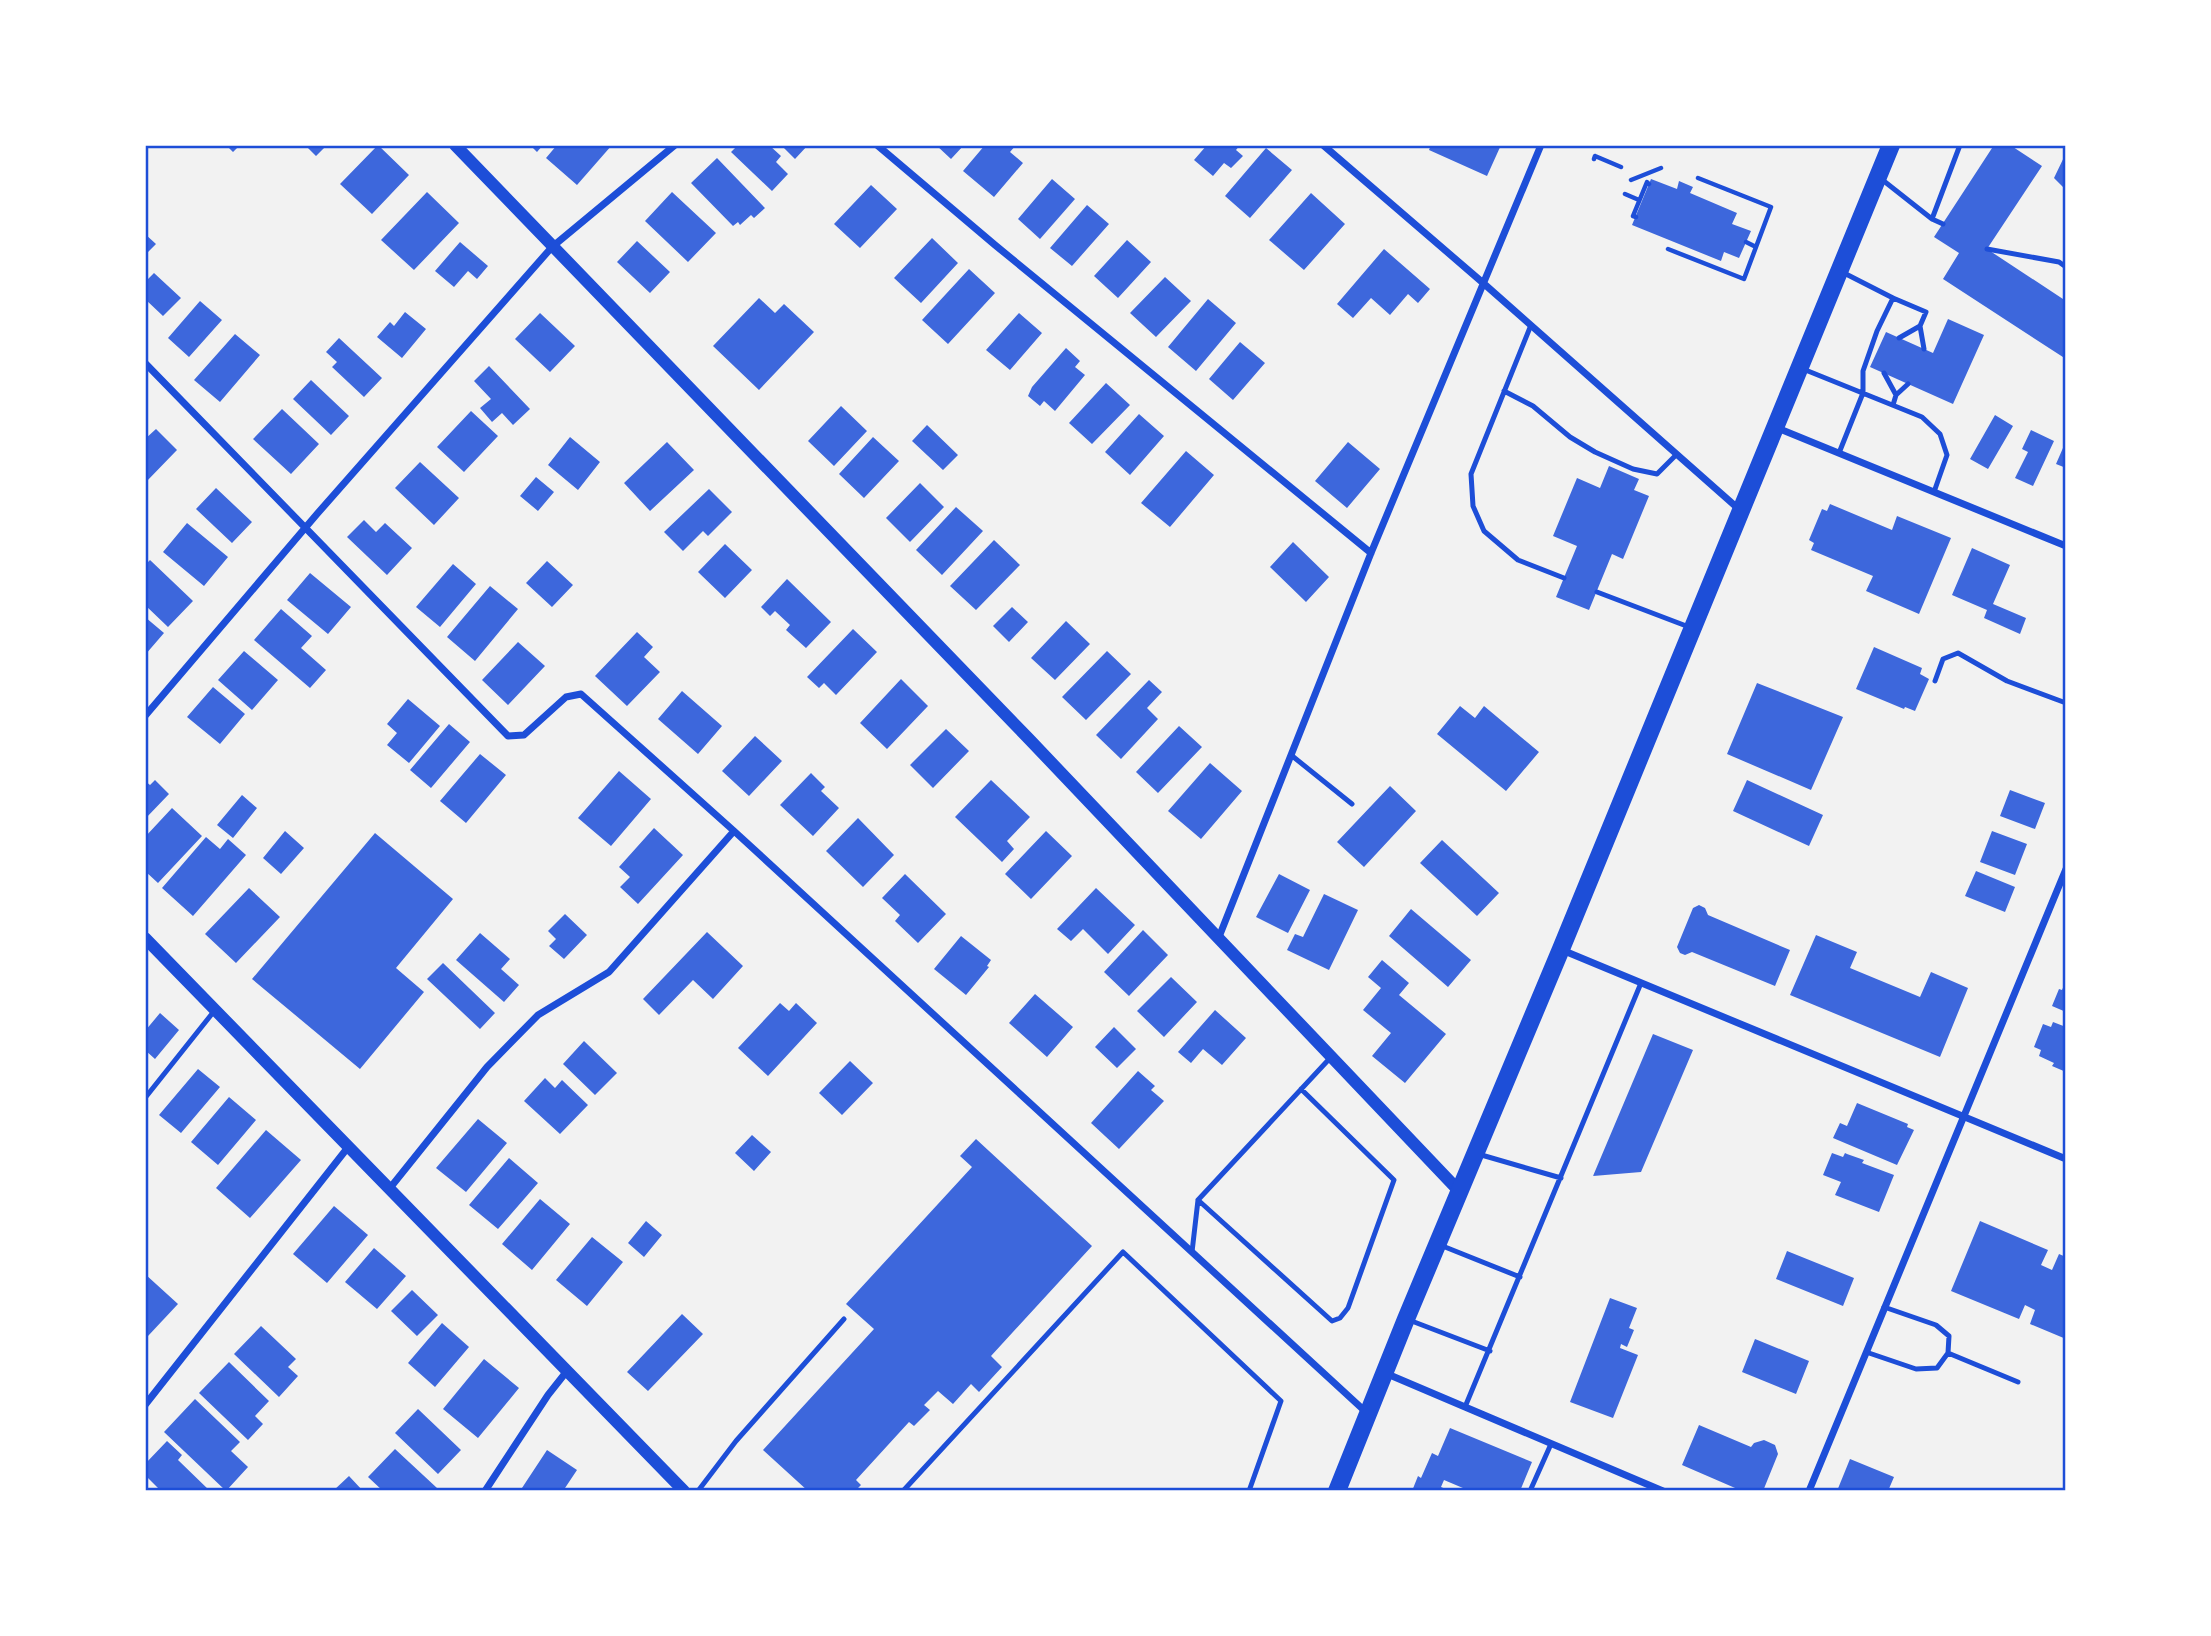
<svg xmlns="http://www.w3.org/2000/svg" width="2211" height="1636" viewBox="0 0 2211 1636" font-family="Commissioner,sans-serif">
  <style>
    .building { fill: #3d67dc }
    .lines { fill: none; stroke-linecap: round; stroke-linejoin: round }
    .path { stroke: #1d4ed8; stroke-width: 4.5 }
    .service { stroke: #1d4ed8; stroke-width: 5 }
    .minor { stroke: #1d4ed8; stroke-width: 7 }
    .tertiary { stroke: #1d4ed8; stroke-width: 12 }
    .primary { stroke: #1d4ed8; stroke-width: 18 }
    .neatline { fill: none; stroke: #1d4ed8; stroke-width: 2.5 }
  </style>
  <rect width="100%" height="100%" fill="#f2f2f2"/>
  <!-- building -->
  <path class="building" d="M226 145H240L233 152Z
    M305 145H327L316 156Z
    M378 145 409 175 372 214 340 184Z
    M530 145H543L537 152Z
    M557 145H612L577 185 546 158Z
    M738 145H769L781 156 776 162 788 174 772 191 731 152Z
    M781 145H808L795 159Z
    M936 145H964L951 159Z
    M985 145H1016L1010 152 1023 163 994 197 963 171Z
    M1207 145H1240L1236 150 1243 156 1231 168 1224 163 1213 176 1194 160Z
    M1431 145H1501L1487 176 1429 150Z
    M1994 145H2010L2042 166 1987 249 2066 301V359L1943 279 1959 253 1934 237Z
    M1266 148 1292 170 1250 218 1225 196Z
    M2066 153V190L2054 178Z
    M717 158 765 208 754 218 751 215 740 225 738 222 733 226 691 183Z
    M1052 179 1075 199 1040 239 1018 219Z
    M1651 179 1677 189 1679 181 1693 187 1690 193 1737 213 1732 224 1751 231 1739 258 1724 252 1721 261 1632 225Z
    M871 185 897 209 860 248 834 224Z
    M427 192 459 223 414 270 381 240Z
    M672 192 716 233 688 262 645 221Z
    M1311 193 1345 224 1304 270 1269 240Z
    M1087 205 1109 224 1072 266 1050 248Z
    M145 234 156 244 145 255Z
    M932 238 958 263 921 303 894 278Z
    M1127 240 1151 262 1118 298 1094 276Z
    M637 241 670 272 650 293 617 262Z
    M460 242 488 266 477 279 468 271 454 287 435 271Z
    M1384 249 1430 289 1418 303 1408 294 1390 315 1371 298 1353 318 1337 304Z
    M969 269 995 293 948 344 922 320Z
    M154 273 181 298 163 316 145 299V282Z
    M1165 277 1191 301 1156 337 1130 313Z
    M759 298 775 313 784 304 814 332 759 390 713 346Z
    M1208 299 1236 323 1196 371 1168 347Z
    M200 301 222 320 189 357 168 338Z
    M405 312 426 329 402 358 377 337 390 322 394 326Z
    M540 313 575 346 550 372 515 339Z
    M1019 313 1042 333 1010 370 986 350Z
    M1948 319 1984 335 1953 404 1870 367 1886 332 1933 353Z
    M235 334 260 355 220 402 194 380Z
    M339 338 382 378 364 397 332 367 337 362 326 352Z
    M1240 342 1265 363 1233 400 1209 379Z
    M1066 348 1080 361 1075 367 1085 375 1055 411 1044 401 1040 406 1028 396 1032 387Z
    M489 366 530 409 513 425 502 413 492 422 480 408 491 399 474 381Z
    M311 380 349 416 331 435 293 399Z
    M1106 383 1130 405 1092 444 1069 423Z
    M841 406 867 431 834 466 808 441Z
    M282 409 319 444 291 474 253 439Z
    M471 411 498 436 464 472 437 447Z
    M1139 414 1164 436 1130 475 1105 452Z
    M1995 415 2013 426 1988 469 1970 459Z
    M927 425 958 455 943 470 912 441Z
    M156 429 177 450 145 483V439Z
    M2031 430 2054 441 2033 486 2015 478 2028 452 2022 449Z
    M570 437 600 462 578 490 548 465Z
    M873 437 899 461 864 498 839 474Z
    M2066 441V468L2056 464Z
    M667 442 694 470 650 511 624 483Z
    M1348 442 1380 469 1347 508 1315 481Z
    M1186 451 1214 475 1170 527 1141 503Z
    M420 462 459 498 434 525 395 488Z
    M1609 466 1639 479 1634 490 1649 496 1623 559 1612 554 1589 610 1556 597 1577 546 1553 536 1577 478 1600 488Z
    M536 477 554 492 538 511 520 496Z
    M920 483 944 507 910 542 886 518Z
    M216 488 252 522 232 543 196 509Z
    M709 489 732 512 708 536 703 531 683 551 664 532Z
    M1830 504 1892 530 1897 516 1951 538 1919 614 1866 591 1873 576 1811 550 1814 543 1809 540 1822 509 1827 511Z
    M956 507 983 531 942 575 916 550Z
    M364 520 376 532 385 523 412 548 387 575 347 537Z
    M187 523 228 557 204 586 163 552Z
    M994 540 1020 565 976 610 950 586Z
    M1293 542 1329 577 1306 602 1270 567Z
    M725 544 752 570 725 598 698 572Z
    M1972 548 2010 565 1993 604 2026 618 2020 634 1984 618 1987 610 1952 595Z
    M150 560 193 601 168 627 145 605V565Z
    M547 561 573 585 552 607 526 583Z
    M453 564 476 584 440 627 416 607Z
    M310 573 351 607 328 634 287 600Z
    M787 579 831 622 806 648 786 630 790 625 775 611 770 616 761 607Z
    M490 586 518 609 475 661 447 637Z
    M1012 607 1028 622 1009 642 993 626Z
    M281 609 312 636 301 648 326 670 310 688 254 640Z
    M145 617 164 633 145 655Z
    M1066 621 1090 644 1055 680 1031 658Z
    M853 629 877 652 836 695 824 683 819 688 807 677Z
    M637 632 653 647 644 657 660 672 627 706 595 676Z
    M518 642 545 666 508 705 482 680Z
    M1874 647 1922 668 1920 674 1929 679 1915 711 1905 707 1904 709 1856 689Z
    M244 651 278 680 252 710 218 680Z
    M1107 651 1131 674 1086 720 1062 697Z
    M901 679 928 706 887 749 860 723Z
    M1149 680 1162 692 1147 708 1158 719 1121 759 1096 735Z
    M1757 683 1843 717 1811 790 1727 754Z
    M213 687 245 714 220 744 187 717Z
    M682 691 722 726 698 754 658 719Z
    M408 699 440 726 409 763 387 745 397 733 387 724Z
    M1460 706 1475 718 1484 706 1539 752 1506 791 1437 734Z
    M449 724 470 742 431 788 410 770Z
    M1179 726 1202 747 1158 793 1136 772Z
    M946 729 969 751 933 788 910 765Z
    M755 736 782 761 749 796 722 771Z
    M480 754 506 775 466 823 440 801Z
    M1210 763 1242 791 1201 839 1168 811Z
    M619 771 651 799 611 846 578 818Z
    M811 773 825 787 821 791 839 808 813 836 780 805Z
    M155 780 169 794 145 819V781L150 785Z
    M991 780 1030 817 1007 841 1014 849 1002 862 955 817Z
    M1747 780 1823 815 1809 846 1733 811Z
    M1390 786 1416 811 1364 867 1337 842Z
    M2010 790 2045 803 2035 829 2000 816Z
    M242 795 257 808 233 838 217 825Z
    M172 808 202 836 158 883 145 871V837Z
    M858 818 894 855 863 887 826 851Z
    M654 828 683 855 638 904 620 887 630 877 619 867Z
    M285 831 304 848 281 874 263 858Z
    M1046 831 1072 856 1031 899 1005 874Z
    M1992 831 2027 844 2015 875 1980 862Z
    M375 833 453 899 396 968 424 992 360 1069 252 979Z
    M206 837 220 849 228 839 246 855 193 916 162 888Z
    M1442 840 1499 893 1477 916 1420 863Z
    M1976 871 2015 887 2005 912 1965 896Z
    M905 874 946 914 918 943 895 921 900 915 882 898Z
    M1279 874 1310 890 1288 933 1256 917Z
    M249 888 280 917 236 963 205 934Z
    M1096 888 1135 925 1108 954 1083 929 1071 941 1057 929Z
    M1324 894 1358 910 1329 970 1287 950 1295 934 1303 937Z
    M1699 905 1705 908 1708 915 1790 950 1775 986 1692 952 1685 955 1680 953 1677 947 1693 908Z
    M1411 909 1471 960 1448 987 1389 936Z
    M565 914 587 935 564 959 549 946 556 939 548 931Z
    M1143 930 1168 955 1129 996 1104 972Z
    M707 932 743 966 713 999 693 980 659 1015 643 999Z
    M480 933 510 959 501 969 519 985 504 1002 456 960Z
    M1816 935 1857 952 1850 968 1920 997 1931 972 1968 988 1940 1057 1790 995Z
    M961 936 991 960 987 966 989 967 966 995 934 969Z
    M1382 960 1409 983 1399 995 1446 1034 1405 1083 1372 1056 1391 1033 1363 1010 1381 988 1368 977Z
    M443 963 495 1013 480 1029 427 979Z
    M1171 977 1197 1002 1164 1037 1137 1011Z
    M2066 981V1012L2052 1006 2059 989 2062 990Z
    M1035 994 1073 1027 1047 1057 1009 1023Z
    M780 1003 789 1011 796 1003 817 1023 768 1076 738 1048Z
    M1215 1010 1246 1038 1222 1065 1203 1049 1191 1063 1178 1052Z
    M160 1013 179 1030 155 1059 145 1050V1031Z
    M2053 1022 2066 1027V1072L2052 1066 2054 1063 2039 1056 2041 1050 2034 1047 2043 1024 2051 1027Z
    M1114 1027 1136 1049 1117 1068 1095 1047Z
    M1653 1034 1693 1050 1641 1172 1593 1176Z
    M584 1041 617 1073 595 1095 563 1064Z
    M850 1061 873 1083 842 1115 819 1093Z
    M198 1069 220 1087 181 1133 159 1115Z
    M1138 1071 1155 1086 1151 1090 1164 1101 1119 1149 1091 1123Z
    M545 1078 555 1088 562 1080 588 1105 560 1134 524 1101Z
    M229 1097 256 1120 218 1165 191 1142Z
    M1857 1103 1908 1124 1907 1127 1914 1130 1897 1165 1833 1138 1840 1123 1847 1126Z
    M478 1119 507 1143 466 1192 436 1168Z
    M266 1130 301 1160 250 1218 216 1188Z
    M752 1135 771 1152 754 1171 735 1153Z
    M976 1139 1092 1246 991 1356 1002 1367 979 1392 971 1384 953 1404 938 1391 924 1405 930 1410 914 1426 909 1422 856 1480 861 1485 855 1491H808L763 1450 874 1329 846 1304 972 1167 960 1156Z
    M1832 1153 1843 1157 1845 1153 1847 1154 1864 1160 1862 1163 1894 1175 1879 1212 1835 1195 1841 1182 1823 1175Z
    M509 1158 538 1183 498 1229 469 1205Z
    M540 1199 570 1224 532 1270 502 1244Z
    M334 1206 368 1235 327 1283 293 1254Z
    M646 1221 662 1235 644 1257 628 1243Z
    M1980 1221 2048 1250 2041 1265 2052 1270 2059 1254 2066 1257V1339L2030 1324 2035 1310 2025 1305 2019 1319 1951 1291Z
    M592 1237 623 1262 587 1306 556 1280Z
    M374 1248 406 1276 377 1309 345 1282Z
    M1787 1251 1854 1278 1843 1306 1776 1279Z
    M145 1274 178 1304 148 1336 145 1333Z
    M412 1290 438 1315 417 1336 391 1311Z
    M1610 1298 1637 1308 1629 1328 1634 1330 1627 1347 1621 1344 1620 1348 1638 1355 1613 1418 1570 1402Z
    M682 1314 703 1334 648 1391 627 1372Z
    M442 1323 469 1347 435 1387 408 1363Z
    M261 1326 296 1359 288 1367 298 1376 279 1397 234 1354Z
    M1755 1339 1809 1361 1796 1394 1742 1372Z
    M484 1359 519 1388 478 1438 443 1409Z
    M229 1362 269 1401 255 1416 263 1424 248 1440 199 1393Z
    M195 1399 240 1442 231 1451 248 1467 226 1491 164 1432Z
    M418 1409 461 1450 438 1474 395 1433Z
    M1699 1425 1751 1447 1754 1443 1764 1440 1775 1445 1778 1454 1763 1491H1742L1682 1465Z
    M1450 1428 1532 1462 1520 1491H1470L1444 1480 1441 1487 1450 1491H1412L1418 1476 1421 1478 1432 1453 1438 1456Z
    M167 1441 182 1455 178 1460 210 1491H161L145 1475V1464Z
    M395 1449 437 1488 434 1491H383L368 1477Z
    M547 1450 577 1470 563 1491H520Z
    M1850 1459 1894 1477 1888 1491H1837Z
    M349 1476 363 1491H333Z"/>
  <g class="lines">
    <!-- path -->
    <path class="path" d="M1594 159 1595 156 1621 167
      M1631 180 1661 168
      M1625 194 1639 200
      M1636 217 1633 216 1647 182 1649 184
      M1746 242 1756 247
      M1668 249 1744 279 1771 207 1698 178"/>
    <!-- service -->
    <path class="service" d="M1880 178 1932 219 1960 145
      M1932 219 1943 224
      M1987 249 2059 262 2066 267
      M1842 272 1893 298
      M1531 325 1471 474 1473 506 1484 531 1518 560 1564 578
      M1920 326 1924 349
      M1803 369 1922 417 1940 434 1947 455 1934 492
      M1884 373 1896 395 1893 405
      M1504 391 1533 406 1570 437 1595 452 1633 469 1657 474 1677 454
      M1896 395 1908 384
      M1839 453 1863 393V371L1877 331 1893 298 1926 312 1920 326 1899 338
      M1597 592 1689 627
      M1935 681 1943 659 1958 653 2007 681 2066 703
      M1291 755 1352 804
      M145 1098 215 1010
      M1478 1154 1561 1178
      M1198 1200 1332 1321 1340 1318 1348 1308 1394 1180 1301 1089
      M1440 1245 1520 1277
      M1192 1252 1198 1200 1332 1056
      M1409 1320 1490 1351
      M1866 1352 1916 1369 1937 1368 1948 1353 1949 1336 1936 1325 1884 1307
      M1948 1353 2018 1382
      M1465 1407 1641 983
      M698 1491 736 1441 844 1319
      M903 1491 1123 1252 1281 1401 1249 1491
      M1530 1491 1551 1444"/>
    <!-- minor -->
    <path class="minor" d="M877 145 995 245 1371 553
      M1323 145 1482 282 1741 511
      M145 363 508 736 524 735 566 697 581 694 734 831 1367 1413
      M1775 427 2066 546
      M145 716 317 514 552 247 675 145
      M1219 937 1371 553 1541 145
      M1562 950 2066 1159
      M390 1188 487 1067 538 1015 609 972 734 831
      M1385 1373 1663 1491
      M145 1405 349 1146
      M485 1491 548 1395 567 1371
      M1809 1491 2066 869"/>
    <!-- tertiary -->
    <path class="tertiary" d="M455 145 1029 739 1459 1191
      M145 938 684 1491"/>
    <!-- primary -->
    <path class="primary" d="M1337 1491 1406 1319 1561 949 1891 145"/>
  </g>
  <!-- border -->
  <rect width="2211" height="1636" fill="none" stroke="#ffffff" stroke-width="294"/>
  <rect x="147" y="147" width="1917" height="1342" class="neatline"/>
</svg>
